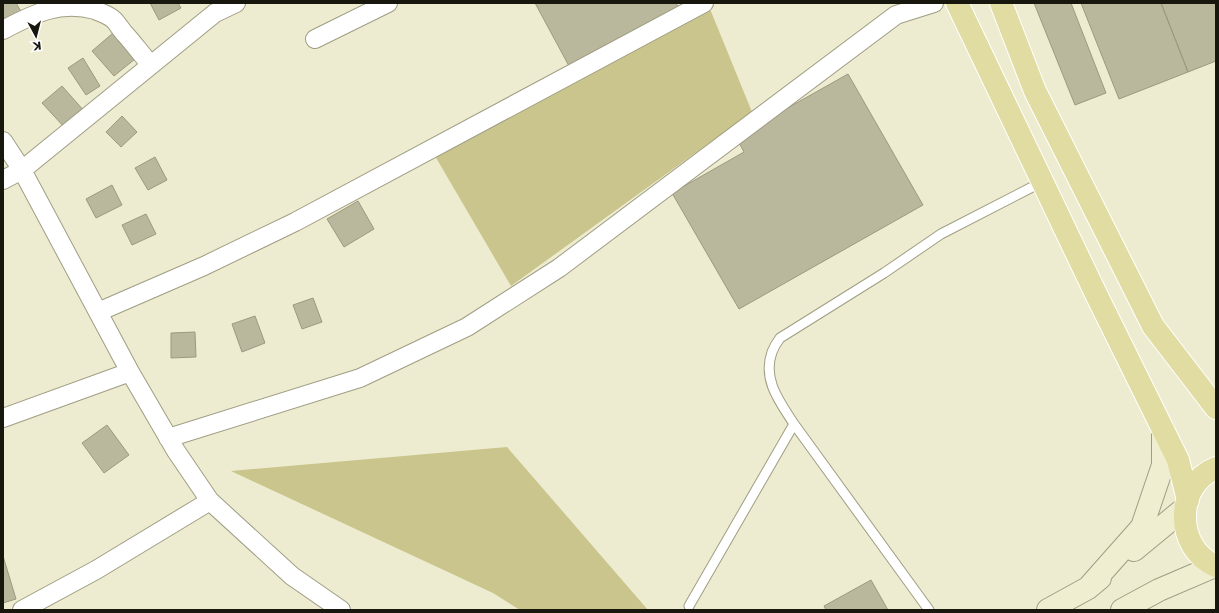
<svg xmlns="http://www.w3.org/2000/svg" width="1219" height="613" viewBox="0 0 1219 613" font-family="'DejaVu Sans',sans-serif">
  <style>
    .green { fill: #cac58c }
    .building { fill: #b9b79c; stroke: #9b9a80 }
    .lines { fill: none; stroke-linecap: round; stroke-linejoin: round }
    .lane-casing { stroke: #9f9d83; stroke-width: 11 }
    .street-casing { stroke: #9f9d83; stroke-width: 20 }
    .secondary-casing { stroke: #9f9d83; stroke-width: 24 }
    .primary-casing { stroke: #fff; stroke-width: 24 }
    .lane { stroke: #fff; stroke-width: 9 }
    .street { stroke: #fff; stroke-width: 18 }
    .secondary { stroke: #f0eed0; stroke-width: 22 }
    .primary { stroke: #e1dca1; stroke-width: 22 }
  </style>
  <rect width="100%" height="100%" fill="#eeecd0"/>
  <!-- green -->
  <path class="green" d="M710 9 752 112 511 286 435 156Z
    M507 447 648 610H520L493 593 231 471Z"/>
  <!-- building -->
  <path class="building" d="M3 3H16L22 13 3 25Z
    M150 3H178L181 8 159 20Z
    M535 3H676L679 8 569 66Z
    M1034 3H1071L1106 93 1075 105Z
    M1081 3H1161L1188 72 1119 99Z
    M1161 3H1216V61L1188 72Z
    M113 33 135 59 114 76 92 51Z
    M83 58 100 86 86 95 68 68Z
    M848 74 923 205 739 309 672 193 744 152 736 137Z
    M62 86 85 112 66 129 42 103Z
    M122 116 137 132 121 147 106 132Z
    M155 157 167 180 148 190 135 168Z
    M112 185 122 205 96 218 86 199Z
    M358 201 374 229 344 247 327 219Z
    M146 214 156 234 132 245 122 225Z
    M313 298 322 322 302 329 293 305Z
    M255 316 265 343 242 352 232 324Z
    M195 332 196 357 171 358V333Z
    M107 425 129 455 104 473 82 443Z
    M3 556 16 599 3 603Z
    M871 580 888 610H826L824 606Z"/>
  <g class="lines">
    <!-- lane casing -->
    <g class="lane-casing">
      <path id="lane" d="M689 606 794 424
        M929 610 794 424C780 402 762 380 772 352 774 347 777 342 780 338L884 273 941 234 1042 182"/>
    </g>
    <!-- street casing -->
    <g class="street-casing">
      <path id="street" d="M3 30C33 14 60 0 95 10 101 13 109 15 114 20 118 24 121 30 125 34 134 44 142 55 151 65
        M315 39 388 3
        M3 141 22 170 130 372 176 451 210 501 292 576 341 610
        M3 180 22 170 215 13 236 3
        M98 312 204 266 295 222 704 3
        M3 418 130 372
        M168 438 360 378 467 327 559 268 896 15 934 3
        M22 610 96 570 210 501"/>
    </g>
    <!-- secondary casing -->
    <g class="secondary-casing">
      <path id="secondary" d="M1134 550 1185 508
        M1088 588 1142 527 1163 465V430
        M1048 610 1088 588 1100 578
        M1122 610 1159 590 1215 566"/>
    </g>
    <!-- primary casing -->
    <g class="primary-casing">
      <path id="primary" d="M957 3 1096 294 1178 460 1188 500
        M1001 3 1035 91 1153 326 1216 408
        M1216 468C1174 485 1175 549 1216 566"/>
    </g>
    <!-- lane -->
    <use href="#lane" class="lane"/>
    <!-- street -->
    <use href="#street" class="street"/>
    <!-- secondary -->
    <use href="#secondary" class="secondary"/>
    <!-- primary -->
    <use href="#primary" class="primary"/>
  </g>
  <!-- border -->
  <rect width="1219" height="613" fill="none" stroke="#18170d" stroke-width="8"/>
  <!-- north arrow -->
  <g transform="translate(36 36) rotate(173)" stroke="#ffffff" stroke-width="3" paint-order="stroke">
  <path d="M0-3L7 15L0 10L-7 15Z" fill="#18170d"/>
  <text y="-6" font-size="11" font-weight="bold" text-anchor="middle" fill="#18170d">K</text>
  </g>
</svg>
